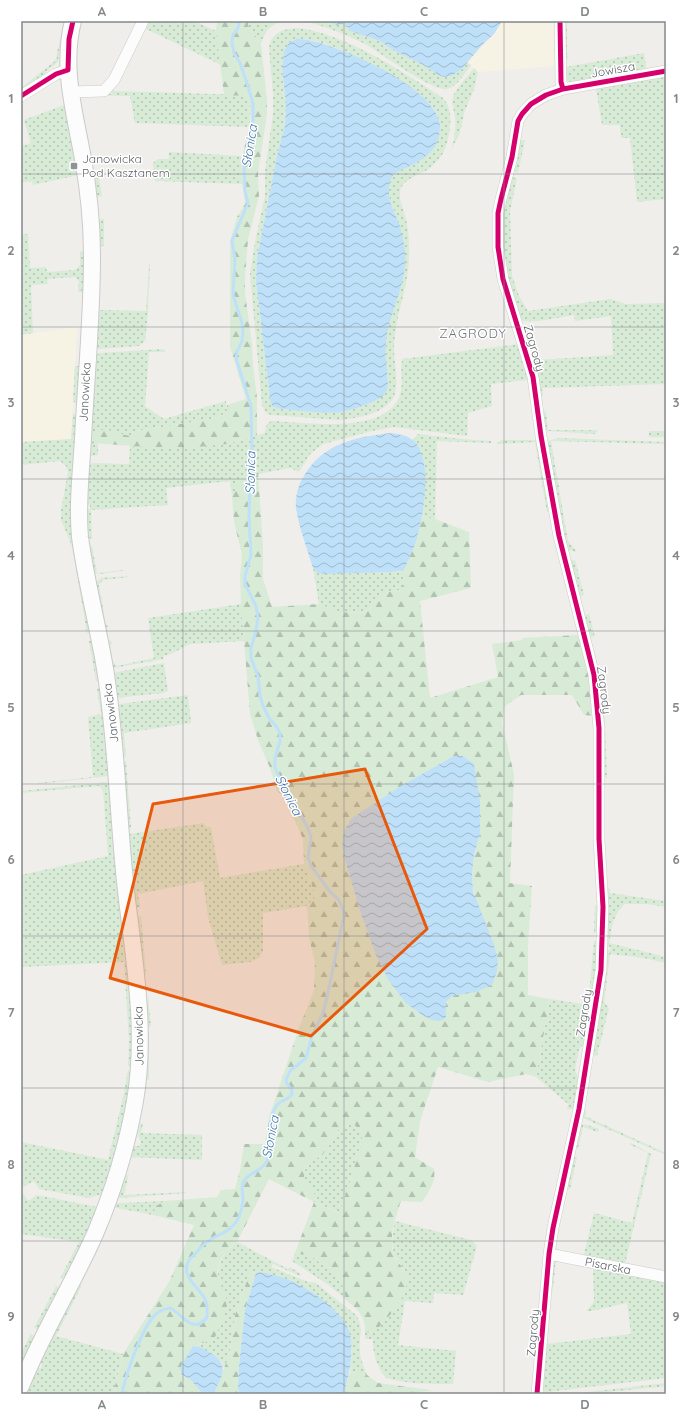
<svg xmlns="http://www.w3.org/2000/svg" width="687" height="1415" viewBox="0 0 687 1415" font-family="Quicksand,sans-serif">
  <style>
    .commercial { fill: #f7f3e4 }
    .grass { fill: url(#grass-dots); fill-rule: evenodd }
    .forest { fill: url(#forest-firs); fill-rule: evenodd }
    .water { fill: url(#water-waves) }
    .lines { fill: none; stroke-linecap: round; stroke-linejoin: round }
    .stream { stroke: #bfe0f9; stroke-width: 3 }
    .street-casing { stroke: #cbcccc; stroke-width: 12 }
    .secondary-casing { stroke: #cacacb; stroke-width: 18 }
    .street { stroke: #fdfcfc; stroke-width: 11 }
    .secondary { stroke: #fdfcfc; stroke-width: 16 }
    .cycleway-casing { stroke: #fff; stroke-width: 8 }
    .cycleway { stroke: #d6006c; stroke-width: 5 }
    .marked { fill: #e8590c; fill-opacity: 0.2; stroke: #e8590c; stroke-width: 3; stroke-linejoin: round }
    .grid { fill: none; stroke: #84888a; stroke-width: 1; stroke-opacity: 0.55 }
    .poi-dot { fill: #919496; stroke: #fff; stroke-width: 1.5 }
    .labels { text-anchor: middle; stroke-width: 3; stroke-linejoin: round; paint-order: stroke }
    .street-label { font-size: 12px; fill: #5f6368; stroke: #fff }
    .poi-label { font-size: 12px; fill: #5f6368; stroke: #fff; text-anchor: start }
    .water-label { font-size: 13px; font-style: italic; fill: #4174aa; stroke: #fff }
    .neighbourhood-label { font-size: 13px; letter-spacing: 1px; fill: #70757a; stroke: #fff }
    .neatline { fill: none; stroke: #84888a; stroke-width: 1.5 }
    .grid-label { font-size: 13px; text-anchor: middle; font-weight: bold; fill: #84888a }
  </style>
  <defs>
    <pattern id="grass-dots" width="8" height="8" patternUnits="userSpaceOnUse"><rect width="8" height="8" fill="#d8ebd6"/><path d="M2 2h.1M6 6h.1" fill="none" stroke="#b2c2b1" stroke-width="1.8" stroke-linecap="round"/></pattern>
    <pattern id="forest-firs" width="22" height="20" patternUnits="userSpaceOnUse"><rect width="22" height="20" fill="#d8ebd6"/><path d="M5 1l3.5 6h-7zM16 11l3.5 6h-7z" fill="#b2c2b1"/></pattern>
    <pattern id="water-waves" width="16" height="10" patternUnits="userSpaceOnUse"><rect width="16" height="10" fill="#bfe0f9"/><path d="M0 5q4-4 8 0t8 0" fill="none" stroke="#9eb9cd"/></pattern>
  </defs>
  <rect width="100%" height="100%" fill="#efeeea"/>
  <!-- commercial -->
  <path class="commercial" d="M502 21H553L555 66 478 72 467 62 494 34Z
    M77 327 71 439 21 442V335Z"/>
  <!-- grass -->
  <path class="grass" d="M65 21 62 31 58 62 45 72 47 75 21 91V88L55 61Z
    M146 21H194L216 31 221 65 144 28Z
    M248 21H286C272 23 265 30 261 44L248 25Z
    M304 21H331V23L343 24 347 26 350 31 380 41 391 49 427 67 438 75 444 77 451 76 461 70 467 62 471 65C465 73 457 87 447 89 433 92 382 54 367 45 348 35 325 26 304 21Z
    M563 21H567V55L569 58 566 59Z
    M297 28C345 33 403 72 443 98 450 106 451 115 450 126 449 136 447 146 442 155 439 159 434 164 430 168 421 175 401 179 400 192 399 200 403 208 405 215 408 226 409 237 409 248 411 281 396 311 394 344 393 359 401 387 392 400 380 415 357 418 339 420L271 415 266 413 262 405 250 274 255 242 265 196V171L273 114V95L269 47C272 32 284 29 297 28ZM296 39C332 38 376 69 406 88 414 93 425 98 431 105 437 112 439 118 440 127L393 174 389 182 388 191 391 203 400 227 405 251 404 270 387 331 385 349 388 381 377 400 360 407 344 412 280 409 270 399 256 281 257 258 277 156 285 125 286 104 282 67 284 51 289 43Z
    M644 53 647 72 570 83 566 79V67Z
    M474 68 478 72 474 89 464 113 460 133 451 150C455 139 456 127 455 116 454 110 451 103 453 97 456 88 468 76 474 68Z
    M121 74 113 91 249 95 250 127 135 123 130 96 81 95 111 94 112 92 106 91Z
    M666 74V199L637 202 630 138H621L620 125H602L596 88H605L610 84Z
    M64 105 76 163H74L75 169H78L79 175 33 185 32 181 21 183V146L31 143 24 120Z
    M521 128 520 140H525L518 173 512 170Z
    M169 152 242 156 241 176 242 184 155 181 153 163 158 159H169Z
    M98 173 102 196 94 197 91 174Z
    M510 177 517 178 510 211 512 276 519 296 528 311 610 299 626 304 666 303V384L542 388 543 396H540L533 361V357L535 355 537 360 613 355 611 316 575 321 574 315C559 317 534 324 520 320L505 271 501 217Z
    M104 219V246L97 245 96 220Z
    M28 234 30 268 46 267 47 272 75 270 80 265V251L84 252V293L78 292 79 281 75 277 47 279 48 284 31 285 33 333 21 335V235Z
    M149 264H150L148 313 145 341 139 346 99 349 93 346 94 312 100 310 146 311Z
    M520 344 529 378 527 380 491 384 492 406 468 413 467 436 394 427 372 431 323 444 310 454 299 472 290 468 242 477 232 496 230 481 166 488 168 505 91 510 92 539 85 536 84 513 90 509V505L84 503 88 465 93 463 129 464 130 445 162 448 227 444 265 433C266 427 266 423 272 421 304 422 382 435 399 398 404 386 400 372 402 359Z
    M163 349 166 352H149L145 406 164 419 226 401 227 413 212 419 136 431 130 436 122 435 116 432 91 443 98 444V455L91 456 89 454 94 356 100 353Z
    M75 366H79L77 404 74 402 73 400Z
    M546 411 548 430H597V432L594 434 548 431 545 430 542 412Z
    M73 413 76 415 71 522 72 535 91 633H87L72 546 61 520V510L68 472 66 466 60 461 21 465V442L71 439Z
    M649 431H666V437H649Z
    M418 434 462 439 491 441V443L437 441 435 519 421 516C424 488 432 463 413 440Z
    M560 438 666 442V444L551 441 568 541 577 552 568 550 566 548 547 441Z
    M502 440H536L550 511 547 512 535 442 496 444Z
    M92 546 97 573 123 570 122 571 100 574 95 573 92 571 90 549Z
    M575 560 584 595 578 597 569 561Z
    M313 568 318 573 327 574 391 572 404 570V581L401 590 387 592 365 613 340 612 319 604Z
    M127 576 129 577 103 580 99 585 106 625H108L109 627 104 628 95 583 101 578Z
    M241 604 244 641 190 644 171 654 163 656 164 659 113 668 107 643 111 640 112 644 110 645 113 662 117 666 154 658 148 618Z
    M589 614 595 637 588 636 583 616Z
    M92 640 99 681H96L89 641Z
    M164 663 168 691 163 693 116 698 113 673Z
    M601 682 605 724 607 778 604 777 598 683Z
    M97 688H100L104 714 108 776 39 784 38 783 93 777 88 717 101 714Z
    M188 695 191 723 124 733 126 757 122 756 117 705 119 704Z
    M126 761 131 828 126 826 123 762Z
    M108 782 109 783 114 855 132 1007V1065L128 1066 129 1039 124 962 21 967V875L108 856 103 790 99 786 21 793V791Z
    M204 823V825L207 827H211L220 878 304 864 316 896 307 906 263 913V951L259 958 250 962 222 965 208 917 203 881 138 894 140 908 136 907 134 904 129 834Z
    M609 888 610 893 666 901V907L648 904H625C612 916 612 927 609 943L666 957V963L644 958 610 954 604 1002 609 1008 597 1056 590 1054 605 952 610 950 611 947 607 946 606 889Z
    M595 905 598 906 597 933H594Z
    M141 916 146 974 141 972 136 927 138 917Z
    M594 941H597L599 951 587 1040 579 1049 575 1070 580 1082 575 1108 572 1109H567L568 1104 536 1077 550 999 588 1005Z
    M148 998 151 1026 150 1027 146 1025 145 1010Z
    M149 1034V1080L145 1078 146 1035Z
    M128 1070 131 1072C126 1114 115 1155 102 1196L98 1195 89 1198 39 1189 34 1181 21 1188V1142L108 1160 124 1093Z
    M586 1110 585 1116 666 1153V1155L583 1118 582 1112Z
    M352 1122 363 1135 351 1179 340 1213 314 1202 316 1196 304 1182V1171L309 1165 326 1151 338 1130Z
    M143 1123 141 1133 202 1135V1160L126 1157 130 1146H139L141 1142 138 1135 140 1124Z
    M584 1124 599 1129 598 1132 583 1127 578 1148 573 1147 579 1126Z
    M631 1143 651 1154 625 1264 555 1254 554 1247 557 1248 556 1252 583 1258 594 1213 632 1223 648 1153 629 1144Z
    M571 1156 577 1157 570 1189 565 1188Z
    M129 1173 124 1195 186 1192V1193L120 1198 117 1195 123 1181Z
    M21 1190 28 1201 37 1195 97 1207 82 1243 65 1277 60 1278 79 1242 21 1234Z
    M165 1201 156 1206 153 1215 112 1207 114 1204 119 1203Z
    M395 1221 471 1240 477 1246 463 1295 434 1293 433 1303 405 1301 398 1345 456 1351 453 1384C436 1384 399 1384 385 1377 376 1365 373 1354 373 1339H365V1332L374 1333 405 1271 394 1255 392 1242Z
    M237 1242 288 1269 290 1267 301 1274 300 1276 273 1264 271 1267 308 1282 316 1283 356 1315C365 1328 358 1336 360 1351 360 1359 364 1367 367 1375L350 1372 352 1351 344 1320 318 1298 260 1272 256 1273 250 1272 235 1315 229 1356 224 1369 222 1362 194 1346 213 1339 226 1294C223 1289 218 1283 218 1277 217 1262 226 1250 237 1242Z
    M295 1253 311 1256 336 1275 345 1290V1299L330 1286 292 1261Z
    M556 1259H559L666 1280V1378L546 1392 541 1390 547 1325 549 1324 547 1344 631 1334 627 1303 591 1311H586L594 1302 593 1266 558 1261 556 1263 552 1294 549 1293 552 1263Z
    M78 1285H82L56 1336 123 1354 113 1394H23L37 1367 41 1369 42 1364 38 1362Z
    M56 1286 60 1288 38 1329 34 1328Z
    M31 1334 34 1336 21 1365V1353Z
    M666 1383V1386L658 1387 587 1394H571Z"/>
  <!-- forest -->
  <path class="forest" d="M217 21H248V25L261 44 267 100V114L258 173 259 196 248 240 245 277V293L252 344 253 365 257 398V435L227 444 187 448H162L91 443 92 433C105 425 117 434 130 436L136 431 212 419 227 413V405L246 399 230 347V241L237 217 245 203 241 176 242 156 251 123 249 96 224 95 216 31Z
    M258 473 263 545V579L272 607 319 604 340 612 365 613 387 592 401 590 404 581V570L415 542 421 516 435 519 469 532 471 588 420 601 430 698 498 677 492 644 522 640V638L579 635 589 676 594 716 584 715 572 695H521L505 706 502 723 514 774 510 883 532 886 528 944V995L550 999 536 1077 526 1074 488 1082 438 1067 420 1121 415 1157 434 1169C436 1182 429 1191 422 1202L401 1201C396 1216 388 1238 394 1255 398 1265 408 1270 407 1282 405 1302 386 1319 374 1333L365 1332C366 1316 357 1309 345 1299V1290L336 1275 311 1256 295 1253 314 1202 269 1179 237 1242C226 1249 215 1264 218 1278 219 1284 225 1289 226 1295 229 1310 220 1326 214 1339L193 1346 182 1375 190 1379 203 1394H113L123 1354 169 1282 194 1225 153 1215 156 1206 165 1201 217 1197 221 1190 235 1189 240 1170 244 1144H265L270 1114 299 1028 314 990 315 962 309 938 307 906 316 896 304 864 303 839 283 795 277 791 270 768 258 740 250 714 241 604 240 576 242 555 234 522 232 496 242 477ZM480 834C475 852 469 874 474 892 478 909 487 926 493 942L462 993C451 996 446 997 445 1009L375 953 360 911 344 857ZM352 1122 363 1135 351 1179 339 1213 314 1202 316 1196 304 1182V1171L309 1165 326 1151 338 1130Z
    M250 1272 256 1273 245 1310 239 1366 238 1388 240 1394H214L229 1356 235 1315Z
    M350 1372 367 1375 378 1383 431 1390 430 1391 391 1394H344Z"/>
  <!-- water -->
  <path class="water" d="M331 21H502L494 34 483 44 461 70 451 76 444 77 438 75 427 67 391 49 380 41 350 31 347 26 343 24 337 25 331 23Z
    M296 39C300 39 304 39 308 40 340 46 441 89 440 127 440 149 424 160 406 168 402 170 395 172 393 175 390 179 389 185 389 189 388 203 396 214 400 226 402 234 404 243 405 250 408 277 394 304 388 329 385 342 385 356 387 368 387 375 389 382 387 389 385 396 378 400 372 402 363 406 355 409 346 411 330 415 297 410 280 409L272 406 270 399 256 281 257 258 277 156 285 125 286 104 282 67 284 51 289 43Z
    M391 433C399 434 407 435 414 441 434 460 423 517 416 541 413 551 408 560 404 570L391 572 327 574 318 573 313 568C307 548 299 528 296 508 295 497 298 485 304 476 323 443 356 437 391 433Z
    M454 756H463L474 764 480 801V834L474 855 472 874 473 891 493 942 498 959 497 971 492 985 476 992 452 996 446 1002V1017L443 1020 438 1021 432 1020 422 1015 405 1002 389 981 375 953 360 911 344 857 342 842 345 829 352 818 401 786Z
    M260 1272C269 1274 280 1276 289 1280 309 1288 345 1312 350 1334 354 1354 349 1374 344 1394H240L238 1388 239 1366 245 1310 256 1273Z
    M193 1346C201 1346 205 1350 211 1353 231 1366 221 1376 214 1394H203L190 1379 182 1375 180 1368Z"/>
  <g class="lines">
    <!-- stream -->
    <path class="stream" d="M122 1394C125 1376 143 1325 156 1314 160 1310 166 1309 170 1308 183 1314 193 1336 207 1317 207 1311 208 1304 205 1299 199 1288 181 1276 188 1262 189 1259 192 1257 194 1255 198 1251 202 1245 207 1242 218 1234 231 1232 238 1219 241 1212 243 1205 243 1198 243 1193 241 1188 243 1183 246 1173 262 1172 267 1161 275 1145 264 1124 277 1105 281 1100 287 1100 292 1095V1090L287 1084 286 1080 290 1071 306 1058 312 1036 323 1013 326 1002 344 915 342 907 338 899 331 893 312 867 308 858 311 837 307 826 279 777 275 767V758L280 741V734L277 727 269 718 263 706 260 696 258 676 251 658V648L256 631 258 617 256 606 245 584V576L251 555 249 517 250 477 252 455 251 406 236 358 237 352 242 341 243 332 242 323 233 295 235 259 232 241 248 203 245 191 244 166 253 120V104L248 86 240 63 234 53 232 42 233 35 237 30 239 25 238 21"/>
    <!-- street casing -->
    <g class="street-casing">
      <path id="street" d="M560 21 561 82 563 89
        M71 92 104 91 114 80 143 21
        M21 96 56 74 68 70
        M549 1254 666 1277
        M537 1394 549 1254 553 1228 579 1109 601 970 603 907 599 839V728L594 675 559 536 541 436 533 377 503 279 498 247V213L501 199 512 157 518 121 522 114 531 104 546 95 563 89 666 71"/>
    </g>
    <!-- secondary casing -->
    <g class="secondary-casing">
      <path id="secondary" d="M21 1386C42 1333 72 1286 95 1234 113 1192 127 1146 135 1101 147 1031 134 960 126 891 118 819 117 747 106 675 99 629 86 583 80 537 77 505 81 472 83 439 86 379 92 318 92 257 92 224 89 192 83 159 75 113 61 68 73 21"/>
    </g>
    <!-- street -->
    <use href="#street" class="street"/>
    <!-- secondary -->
    <use href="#secondary" class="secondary"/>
    <!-- cycleway casing -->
    <g class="cycleway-casing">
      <path id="cycleway" d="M560 21 561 82 563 89
        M21 96 56 74 68 70 69 39 73 21
        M537 1394 549 1254 553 1228 579 1109 601 970 603 907 599 839V728L594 675 559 536 541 436 533 377 503 279 498 247V213L501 199 512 157 518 121 522 114 531 104 546 95 563 89 666 71"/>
    </g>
    <!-- cycleway -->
    <use href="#cycleway" class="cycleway"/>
  </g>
  <!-- marked area -->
  <path class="marked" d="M365 769 427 929 311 1036 110 978 153 804Z"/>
  <!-- grid -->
  <path class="grid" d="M183 21V1394M344 21V1394M504 21V1394M21 174H666M21 327H666M21 479H666M21 631H666M21 784H666M21 936H666M21 1088H666M21 1241H666"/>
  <!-- markers -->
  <rect class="poi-dot" x="70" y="162" width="8" height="8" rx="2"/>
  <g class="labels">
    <!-- street labels -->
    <g class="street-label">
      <text transform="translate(613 70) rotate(-10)" y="4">Jowisza</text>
      <text transform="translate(534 348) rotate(74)" y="4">Zagrody</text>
      <text transform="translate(85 392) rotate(-87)" y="4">Janowicka</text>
      <text transform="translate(604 690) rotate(83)" y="4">Zagrody</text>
      <text transform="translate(111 713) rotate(-97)" y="4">Janowicka</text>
      <text transform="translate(584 1013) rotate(-81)" y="4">Zagrody</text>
      <text transform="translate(139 1036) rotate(-91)" y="4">Janowicka</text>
      <text transform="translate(608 1266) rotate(11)" y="4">Pisarska</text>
      <text transform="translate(533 1333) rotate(-85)" y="4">Zagrody</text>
    </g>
    <!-- poi labels -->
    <g class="poi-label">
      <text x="82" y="163">Janowicka<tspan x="82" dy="14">Pod Kasztanem</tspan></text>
    </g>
    <!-- water labels -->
    <g class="water-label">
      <text transform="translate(249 146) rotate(-81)" y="5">Słonica</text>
      <text transform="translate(250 473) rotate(-89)" y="5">Słonica</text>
      <text transform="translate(289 795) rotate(63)" y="5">Słonica</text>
      <text transform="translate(270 1137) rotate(-79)" y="5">Słonica</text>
    </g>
    <!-- neighbourhood labels -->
    <g class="neighbourhood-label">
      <text x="473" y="338">ZAGRODY</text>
    </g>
  </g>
  <!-- border -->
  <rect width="687" height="1415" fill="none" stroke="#ffffff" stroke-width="44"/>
  <rect x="22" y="22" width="643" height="1371" class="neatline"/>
  <g class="grid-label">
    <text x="102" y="16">A</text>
    <text x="263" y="16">B</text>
    <text x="424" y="16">C</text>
    <text x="585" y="16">D</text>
    <text x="11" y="103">1</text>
    <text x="676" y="103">1</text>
    <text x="11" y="255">2</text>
    <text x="676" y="255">2</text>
    <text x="11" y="407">3</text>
    <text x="676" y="407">3</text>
    <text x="11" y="560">4</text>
    <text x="676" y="560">4</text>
    <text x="11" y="712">5</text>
    <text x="676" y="712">5</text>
    <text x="11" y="864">6</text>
    <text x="676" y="864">6</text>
    <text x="11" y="1017">7</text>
    <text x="676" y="1017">7</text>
    <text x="11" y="1169">8</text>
    <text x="676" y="1169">8</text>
    <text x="11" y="1321">9</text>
    <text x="676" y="1321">9</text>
    <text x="102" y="1409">A</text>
    <text x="263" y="1409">B</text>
    <text x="424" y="1409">C</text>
    <text x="585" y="1409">D</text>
  </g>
</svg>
